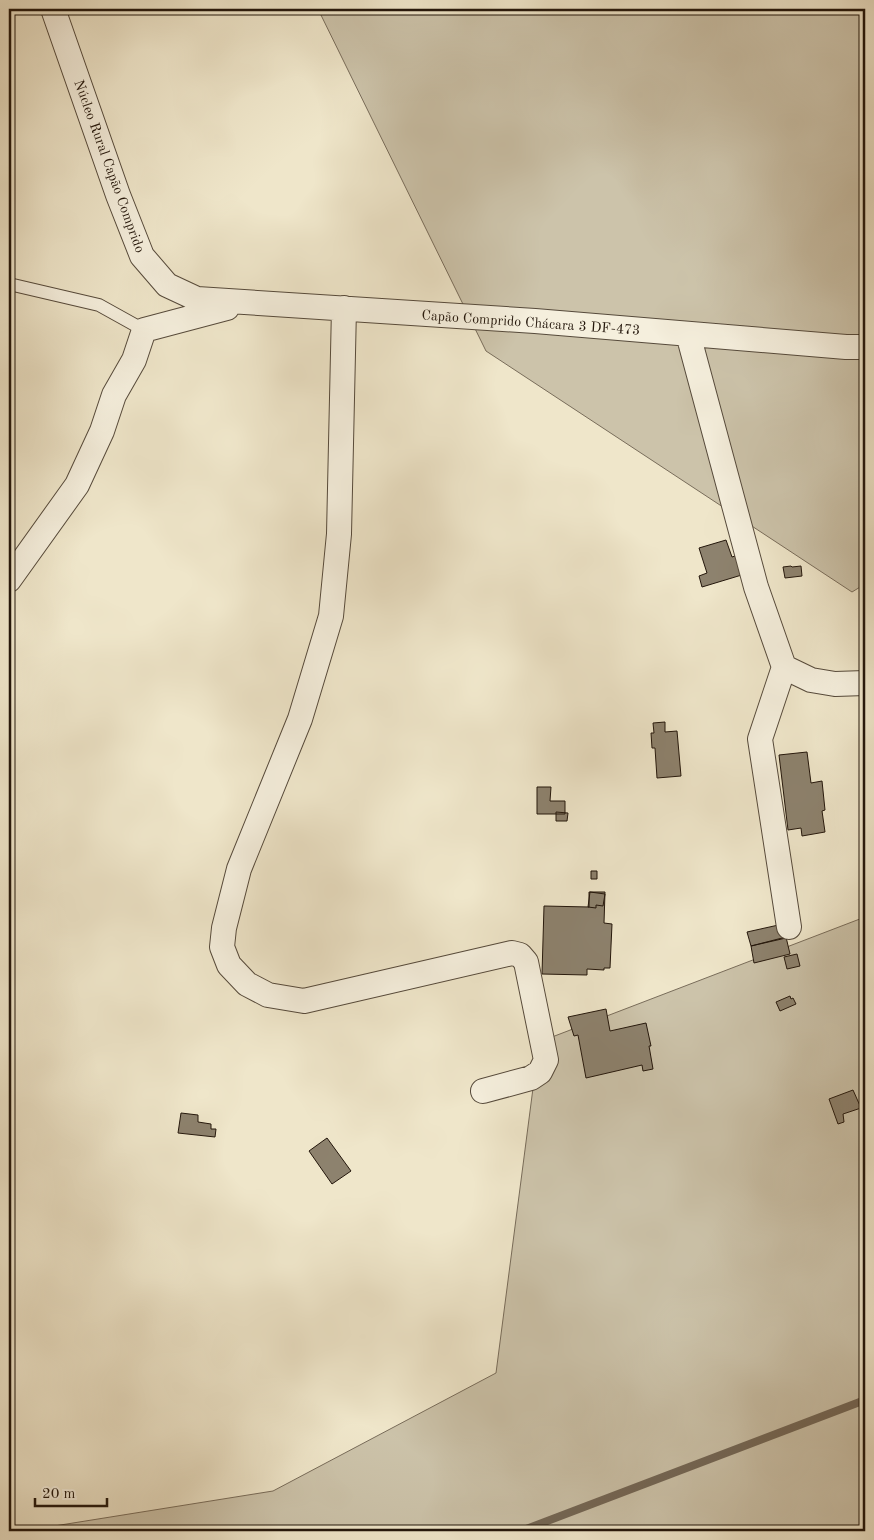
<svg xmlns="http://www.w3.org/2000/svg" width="874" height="1540" viewBox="0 0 874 1540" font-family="'Old Standard TT',serif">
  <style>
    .green { fill: #ccc3aa; stroke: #786c5a }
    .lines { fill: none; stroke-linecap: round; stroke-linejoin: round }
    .stream { stroke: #746857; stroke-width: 8 }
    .building { fill: #8d826e; stroke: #23160b }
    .lane-casing { stroke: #564a3b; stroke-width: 14 }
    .street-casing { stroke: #564a3b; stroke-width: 26 }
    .lane { stroke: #f5efdd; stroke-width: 12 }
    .street { stroke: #f5efdd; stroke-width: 24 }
    .labels { text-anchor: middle; stroke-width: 4; stroke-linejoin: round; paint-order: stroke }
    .street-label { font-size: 14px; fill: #23160b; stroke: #f5efdd }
  </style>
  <rect width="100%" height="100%" fill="#efe6ca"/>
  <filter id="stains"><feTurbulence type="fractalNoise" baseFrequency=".004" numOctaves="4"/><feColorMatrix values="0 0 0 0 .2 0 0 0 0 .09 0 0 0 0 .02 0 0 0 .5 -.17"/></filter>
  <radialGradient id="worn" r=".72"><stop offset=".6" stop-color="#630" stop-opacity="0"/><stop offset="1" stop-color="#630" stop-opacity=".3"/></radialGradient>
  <!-- green -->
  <path class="green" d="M318 9H865V584L852 592 486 351Z
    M865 917V1531H23L273 1491 496 1373 539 1042Z"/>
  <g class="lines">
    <!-- stream -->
    <path class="stream" d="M521 1531 865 1400"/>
  </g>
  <!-- building -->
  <path class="building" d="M726 540 732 557 738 555 745 574 702 587 699 576 707 573 699 548Z
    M791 566 792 567 801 566 802 576 785 578 783 567Z
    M665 722V732L677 731 681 776 657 778 655 748H652L651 733H654L653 723Z
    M807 752 811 783 822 781 825 810 822 811 825 832 802 836 801 828 788 830 779 755Z
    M537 787H551L550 801H565V814H537Z
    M556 812 568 813 567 821H556Z
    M591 871H597V879H591Z
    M589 892H605L604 923 612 924 610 968H604V970L587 969V975L542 974 544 906 589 907Z
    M590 892 605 894 603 906 596 905V908L588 907Z
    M783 924 786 938 751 946 747 932Z
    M786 937 790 954 754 963 751 946Z
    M797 954 800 966 787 969 784 957Z
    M790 996 791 999 793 998 796 1004 780 1011 776 1002Z
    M606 1009 610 1031 646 1023 651 1046H649L653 1069 643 1071 642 1065 586 1078 578 1035 574 1036 568 1017Z
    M853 1090 861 1108 843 1114 844 1122 838 1124 829 1099Z
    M181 1113 198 1115V1122L211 1124V1129H216L215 1137 178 1133Z
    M327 1138 351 1171 332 1184 309 1151Z"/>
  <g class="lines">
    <!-- lane casing -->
    <g class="lane-casing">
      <path id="lane" d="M9 284 99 305 144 330"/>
    </g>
    <!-- street casing -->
    <g class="street-casing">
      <path id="street" d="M53 9 118 195 142 256 167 285 197 299 535 321 846 347H865
        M344 308 339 534 331 616 300 719 239 869 224 928 222 947 229 965 247 984 268 995 304 1001 512 953 520 955 526 962 546 1060 540 1072 531 1078 483 1091
        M688 334 756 587 784 667 811 680 835 684 865 683
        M9 580 77 485 102 431 114 395 134 360 144 330 227 308
        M784 667 760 739 789 927"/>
    </g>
    <!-- lane -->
    <use href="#lane" class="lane"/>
    <!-- street -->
    <use href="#street" class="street"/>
  </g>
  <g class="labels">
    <!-- street labels -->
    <g class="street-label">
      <text transform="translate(110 166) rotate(70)" y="5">Núcleo Rural Capão Comprido</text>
      <text transform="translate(531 322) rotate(4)" y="5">Capão Comprido Chácara 3 DF-473</text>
    </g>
  </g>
  <!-- margin -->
  <rect width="874" height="1540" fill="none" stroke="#efe6ca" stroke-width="30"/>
  <rect x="10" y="10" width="854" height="1520" fill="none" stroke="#23160b" stroke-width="2.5"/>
  <rect x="15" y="15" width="844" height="1510" fill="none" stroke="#23160b"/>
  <!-- scale -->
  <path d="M35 1498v8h72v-8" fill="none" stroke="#23160b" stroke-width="2.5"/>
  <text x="42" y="1498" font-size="15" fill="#23160b" stroke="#f5efdd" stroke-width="4" paint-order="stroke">20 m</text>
  <rect width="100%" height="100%" filter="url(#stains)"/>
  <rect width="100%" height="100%" fill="url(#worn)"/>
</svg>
